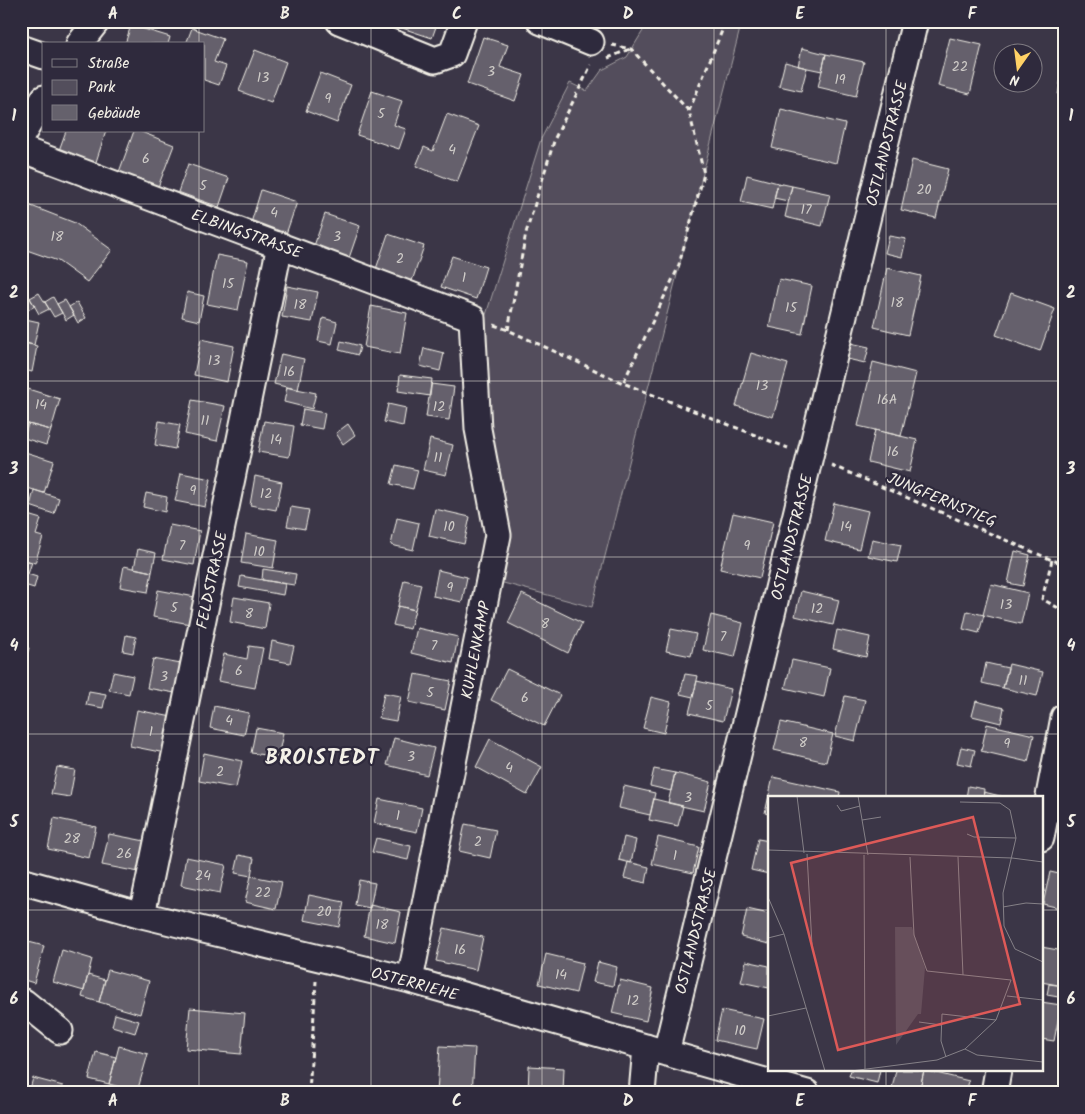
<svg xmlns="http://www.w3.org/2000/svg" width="1085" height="1114" viewBox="0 0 1085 1114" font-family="Kalam,sans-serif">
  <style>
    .green { fill: #534e5c; stroke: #a4a0a2 }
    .building { fill: #65616c; stroke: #f4f1e8 }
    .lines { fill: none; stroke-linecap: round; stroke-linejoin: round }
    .minor-casing { stroke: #f4f1e8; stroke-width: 29 }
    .path { stroke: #f4f1e8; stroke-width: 3; stroke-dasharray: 5 4; stroke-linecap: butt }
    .minor { stroke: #2f2a3d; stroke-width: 25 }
    .grid { fill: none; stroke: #f4f1e8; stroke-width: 1; stroke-opacity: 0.55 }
    .labels { text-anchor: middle; stroke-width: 4.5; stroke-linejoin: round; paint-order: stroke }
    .number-label { font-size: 14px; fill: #d0cdc9 }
    .street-label { font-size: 16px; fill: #f4f1e8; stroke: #2f2a3d }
    .district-label { font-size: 21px; font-weight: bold; letter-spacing: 1px; fill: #f4f1e8; stroke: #2f2a3d }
    .inset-road { fill: none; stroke: #858187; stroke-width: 1 }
    .view { fill: #de5a58; fill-opacity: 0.15; stroke: #de5a58; stroke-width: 2.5 }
    .inset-edge { fill: none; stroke: #f4f1e8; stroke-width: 2.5 }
    .neatline { fill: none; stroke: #f4f1e8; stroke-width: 2 }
    .grid-label { font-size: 16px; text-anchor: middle; font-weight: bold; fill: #f4f1e8 }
  </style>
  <rect width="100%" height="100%" fill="#3b3647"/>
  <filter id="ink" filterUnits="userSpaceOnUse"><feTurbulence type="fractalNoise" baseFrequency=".02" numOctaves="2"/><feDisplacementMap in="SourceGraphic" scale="10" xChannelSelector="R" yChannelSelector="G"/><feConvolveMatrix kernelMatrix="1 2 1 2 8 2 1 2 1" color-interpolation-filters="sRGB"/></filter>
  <g filter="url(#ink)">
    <!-- green -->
    <path class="green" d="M649 21H742L592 607 496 581 489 446 480 334 541 139 570 83 587 91 602 70 627 57Z"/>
    <!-- building -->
    <path class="building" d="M398 21H438L432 38 396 26Z
      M131 25 170 37 168 44H125Z
      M192 28 223 39 214 62 226 66 219 85 204 80V44H186Z
      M483 37 508 45 500 67 524 75 515 101 467 84Z
      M950 38 982 45 970 94 938 86Z
      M802 48 826 54 822 71 798 66Z
      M255 50 286 62 271 103 239 91Z
      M826 54 864 62 856 96 818 87Z
      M785 62 807 68 801 91 779 86Z
      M1062 72H1064V95H1058Z
      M320 73 351 85 337 123 306 111Z
      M372 91 402 101 394 125 406 129 399 149 357 135Z
      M781 109 845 124 836 163 772 148Z
      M447 114 479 126 457 182 416 166 424 147 433 151Z
      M66 131H106L95 165 58 153Z
      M134 131H139L174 145 158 187 119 172Z
      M912 160 948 169 936 218 901 210Z
      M188 164 229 178 219 207 178 192Z
      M747 175 778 183 772 209 741 202Z
      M778 183 792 186 788 201 774 198Z
      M792 186 830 194 822 226 785 217Z
      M261 190 297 202 286 234 251 223Z
      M21 202 75 223 112 250 87 282 58 261 21 248Z
      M325 214 360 226 349 258 314 246Z
      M388 234 424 246 412 281 376 269Z
      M889 236 906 239 902 257 885 253Z
      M217 255 248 261 238 310 207 304Z
      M452 256 486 267 476 299 441 287Z
      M887 268 921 276 908 335 874 327Z
      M779 279 812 286 802 334 769 327Z
      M287 286 318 292 312 322 282 317Z
      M25 291 35 306 26 311 21 304V293Z
      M187 292 204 296 199 321 182 317Z
      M39 293 49 309 39 314 30 298Z
      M1011 293 1055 309 1040 351 996 335Z
      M53 297 62 313 54 317 45 302Z
      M65 300 74 315 66 320 57 304Z
      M77 302 86 318 78 323 69 307Z
      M371 306 407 313 400 354 364 347Z
      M21 318 39 322 34 345 21 342Z
      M323 318 337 322 332 344 318 341Z
      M201 339 234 346 227 382 194 375Z
      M341 341 360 346 358 355 339 350Z
      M21 342 37 346 32 372 21 369Z
      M850 343 869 347 865 363 847 359Z
      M424 348 444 353 440 371 420 366Z
      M751 353 788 364 773 417 736 406Z
      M281 354 304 359 298 390 274 384Z
      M873 362 916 373 901 436 858 426Z
      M400 375 432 379 430 396 398 391Z
      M431 384 454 387 449 420 426 417Z
      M287 387 316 393 312 409 284 402Z
      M28 389 60 399 51 430 21 422V410Z
      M192 400 225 406 217 441 185 434Z
      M388 404 406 408 403 426 384 422Z
      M303 409 325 413 322 429 300 425Z
      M159 421 180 425 175 449 155 445Z
      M264 421 294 426 289 457 258 452Z
      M28 424 51 430 46 445 24 438Z
      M348 424 355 435 343 444 336 433Z
      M875 430 917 440 910 472 868 462Z
      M430 439 453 445 446 475 423 470Z
      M22 451 54 461 44 493 21 486V456Z
      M396 465 418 470 413 489 391 484Z
      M181 473 211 479 205 507 175 501Z
      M255 476 282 482 276 510 250 505Z
      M34 490 59 498 54 514 30 506Z
      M146 493 167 497 165 512 143 507Z
      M834 503 868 511 859 549 825 541Z
      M291 507 309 510 305 529 287 526Z
      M435 509 470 517 464 544 429 536Z
      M21 513 41 519 36 535 43 537 35 563 21 559Z
      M733 513 773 522 760 578 720 569Z
      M397 518 419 523 413 550 391 545Z
      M170 525 200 531 194 565 163 559Z
      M246 534 278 540 273 568 241 563Z
      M872 539 901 545 897 562 868 556Z
      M138 549 156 553 152 572 134 568Z
      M1015 551 1030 555 1023 586 1008 583Z
      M21 559 32 562 28 574 21 572Z
      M124 566 152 572 148 592 120 587Z
      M263 569 296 574 294 585 262 580Z
      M438 570 467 577 462 602 433 596Z
      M21 572 37 577 34 588 21 584Z
      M241 576 285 584 283 595 239 587Z
      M404 580 421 584 415 610 398 606Z
      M991 584 1028 593 1021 624 983 615Z
      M158 590 195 597 190 624 153 617Z
      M801 591 839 600 833 625 795 616Z
      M522 594 582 623 568 653 508 623Z
      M234 597 269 603 265 629 230 622Z
      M398 606 415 610 410 629 393 625Z
      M967 611 984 615 979 633 963 629Z
      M711 615 743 623 735 657 703 650Z
      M417 628 458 637 453 663 411 653Z
      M671 629 696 634 691 656 666 651Z
      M837 630 870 637 866 657 833 649Z
      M126 635 136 637 133 653 123 651Z
      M272 641 294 646 290 663 269 659Z
      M21 646 29 648 21 674Z
      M249 646 263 648 255 688 218 681 224 654 247 659Z
      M153 659 181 664 175 693 147 688Z
      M792 660 830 668 824 697 785 688Z
      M986 663 1008 668 1003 688 982 683Z
      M1009 664 1043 672 1037 696 1003 688Z
      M507 669 560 695 544 726 491 700Z
      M113 672 133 676 129 694 109 690Z
      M415 674 451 681 445 710 409 702Z
      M685 674 698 676 693 697 680 694Z
      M697 681 731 689 723 721 689 713Z
      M89 691 106 694 103 708 86 705Z
      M384 693 401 696 396 721 379 718Z
      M845 696 865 700 855 741 835 736Z
      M651 697 671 702 664 733 643 728Z
      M976 701 1004 708 1001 723 972 716Z
      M214 706 249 713 244 735 210 728Z
      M137 710 172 717 165 753 130 746Z
      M781 722 833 734 826 762 774 750Z
      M987 724 1034 735 1028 762 981 751Z
      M256 728 283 733 278 757 251 753Z
      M394 738 434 748 427 775 387 765Z
      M490 739 542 767 527 795 476 767Z
      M961 747 975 750 971 766 957 763Z
      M204 753 242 761 236 788 199 781Z
      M57 767 75 770 70 797 51 794Z
      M654 769 675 773 671 791 650 786Z
      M675 773 711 782 704 811 668 803Z
      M773 777 840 792 839 798H769V814L765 813Z
      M624 786 655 793 650 815 619 808Z
      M968 786 984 789 983 798H966Z
      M984 792 1008 798H983Z
      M379 799 422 808 417 832 374 823Z
      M654 799 683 806 678 826 649 820Z
      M54 818 96 827 89 858 48 849Z
      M465 824 496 830 490 858 459 851Z
      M109 834 145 841 139 872 102 865Z
      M624 837 636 840 631 863 619 860Z
      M658 837 699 847 693 873 652 864Z
      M376 838 411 846 408 860 372 852Z
      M758 839 769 841V874L751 870Z
      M239 855 254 858 251 876 235 873Z
      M186 857 226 865 220 893 181 885Z
      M628 862 649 867 646 883 624 878Z
      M1050 872 1064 875V909L1043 904Z
      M251 876 282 882 276 909 245 902Z
      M359 880 375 883 370 908 355 905Z
      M309 895 344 902 339 927 304 920Z
      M370 905 401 912 395 943 364 936Z
      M747 909 769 914V944L741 937Z
      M444 928 483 937 476 970 436 961Z
      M21 940 44 946 34 983 21 979Z
      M1041 947 1064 951V986L1041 982Z
      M62 950 92 959 84 991 53 982Z
      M546 954 583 963 576 993 539 984Z
      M746 961 769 966V988L741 982Z
      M598 962 617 967 613 986 593 982Z
      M108 970 149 981 140 1014 99 1002Z
      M88 975 105 980 99 1002 82 997Z
      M620 980 653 988 646 1021 612 1013Z
      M1049 984 1064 986V998L1047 995Z
      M1041 1002 1061 1005 1054 1041 1041 1039Z
      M190 1008 245 1013 241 1054 186 1049Z
      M722 1010 764 1019 757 1049 715 1040Z
      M115 1014 139 1021 135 1033 112 1026Z
      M119 1046 148 1054 137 1092 109 1084Z
      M440 1046 475 1048 472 1093H437Z
      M96 1052 116 1057 109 1084 89 1079Z
      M529 1066 564 1068 563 1093H528Z
      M851 1070H880L877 1083 849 1076Z
      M896 1070H924L919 1093H891Z
      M924 1070 969 1081 966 1093H919Z
      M33 1078 63 1086 61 1093H29Z
      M218 1089 258 1093H217Z"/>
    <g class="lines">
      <!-- minor casing -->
      <g class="minor-casing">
        <path id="minor" d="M339 21 435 60 452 54 464 21
          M540 21 591 42
          M79 44 97 21
          M21 48 44 56
          M21 137 44 98
          M21 149 472 318 478 429 498 535 410 980
          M1041 838 1064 717
          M21 881 142 915 410 980 807 1093
          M142 915 280 245
          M21 1002H24L60 1031
          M666 1053 915 21
          M642 1093 646 1047
          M994 1093 998 1070"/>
      </g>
      <!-- path -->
      <path class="path" d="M612 45 631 49 689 111 704 174 678 268 623 383
        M608 58 630 49
        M689 111 726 21
        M494 325 508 330 623 383 788 448
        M508 330 526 233 555 138 591 65
        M831 465 1052 560 1064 564
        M1052 560 1042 599 1064 611
        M309 1093 316 981"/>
      <!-- minor -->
      <use href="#minor" class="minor"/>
    </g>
  </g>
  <!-- grid -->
  <path class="grid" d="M199 21V44M371 21V1093M542 21V1093M714 21V1093M886 21V798M199 131V1093M21 204H1064M21 381H1064M21 557H1064M21 734H1064M21 910H769M1041 910H1064M886 1070V1093"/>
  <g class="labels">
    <!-- number labels -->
    <g class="number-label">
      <text x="960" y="71">22</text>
      <text x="491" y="76">3</text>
      <text x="263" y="82">13</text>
      <text x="840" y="84">19</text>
      <text x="328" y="103">9</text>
      <text x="381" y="118">5</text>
      <text x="452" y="154">4</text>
      <text x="146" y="163">6</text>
      <text x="203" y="190">5</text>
      <text x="924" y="194">20</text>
      <text x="806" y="214">17</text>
      <text x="274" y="217">4</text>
      <text x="57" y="241">18</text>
      <text x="337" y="241">3</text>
      <text x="400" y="263">2</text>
      <text x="464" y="282">1</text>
      <text x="228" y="288">15</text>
      <text x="897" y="307">18</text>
      <text x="300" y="309">18</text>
      <text x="791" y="312">15</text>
      <text x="214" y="365">13</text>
      <text x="289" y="376">16</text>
      <text x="762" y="390">13</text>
      <text x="887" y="404">16A</text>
      <text x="41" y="409">14</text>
      <text x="439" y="411">12</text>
      <text x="205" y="425">11</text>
      <text x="276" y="444">14</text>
      <text x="893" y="456">16</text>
      <text x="438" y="462">11</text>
      <text x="193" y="495">9</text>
      <text x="266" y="498">12</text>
      <text x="449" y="531">10</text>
      <text x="846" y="531">14</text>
      <text x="182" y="550">7</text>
      <text x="747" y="550">9</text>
      <text x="259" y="556">10</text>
      <text x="450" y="592">9</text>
      <text x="1006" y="609">13</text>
      <text x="174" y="612">5</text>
      <text x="817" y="613">12</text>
      <text x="249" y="618">8</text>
      <text x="545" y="628">8</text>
      <text x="723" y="641">7</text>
      <text x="434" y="650">7</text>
      <text x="239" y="675">6</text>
      <text x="164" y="681">3</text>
      <text x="1023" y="685">11</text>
      <text x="430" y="697">5</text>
      <text x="525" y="702">6</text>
      <text x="709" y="710">5</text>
      <text x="229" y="725">4</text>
      <text x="151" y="736">1</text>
      <text x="803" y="747">8</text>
      <text x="1007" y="748">9</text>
      <text x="411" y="761">3</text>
      <text x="509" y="772">4</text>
      <text x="220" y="776">2</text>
      <text x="688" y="802">3</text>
      <text x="398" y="820">1</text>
      <text x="72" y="843">28</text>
      <text x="478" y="846">2</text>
      <text x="124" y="858">26</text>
      <text x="675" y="860">1</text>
      <text x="203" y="880">24</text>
      <text x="263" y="897">22</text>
      <text x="324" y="916">20</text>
      <text x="382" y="929">18</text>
      <text x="460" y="954">16</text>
      <text x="561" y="979">14</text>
      <text x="633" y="1005">12</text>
      <text x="740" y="1035">10</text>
    </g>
    <!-- street labels -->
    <g class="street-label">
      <text transform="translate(886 143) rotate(-76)" y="6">OSTLANDSTRASSE</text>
      <text transform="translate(247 233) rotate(20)" y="6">ELBINGSTRASSE</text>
      <text transform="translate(942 499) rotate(23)" y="6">JUNGFERNSTIEG</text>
      <text transform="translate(791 537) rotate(-76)" y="6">OSTLANDSTRASSE</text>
      <text transform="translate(211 580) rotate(-78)" y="6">FELDSTRASSE</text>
      <text transform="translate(475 650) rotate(-79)" y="6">KUHLENKAMP</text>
      <text transform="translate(695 931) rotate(-76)" y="6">OSTLANDSTRASSE</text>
      <text transform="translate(415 983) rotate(15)" y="6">OSTERRIEHE</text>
    </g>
    <!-- district labels -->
    <g class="district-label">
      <text x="322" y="764">BROISTEDT</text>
    </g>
  </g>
  <!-- overview -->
  <g transform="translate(768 796)">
    <rect width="275" height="275" fill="#3b3647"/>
    <path d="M127 131H144L157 172 153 218H150L128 249Z" fill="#534e5c"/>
    <path class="inset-road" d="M29 0 36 57M90 0 100 59M192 6 232 7 242 14 248 42 235 97 236 130 247 153 275 166M69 9 73 15 92 10M94 24 113 21M199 38 206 41 248 42M0 54 244 62 275 66M39 58 44 149M96 59 97 273M190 61 195 179M0 101 16 138 57 275M235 111 258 107 275 108M0 142 16 138M239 200 275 204M0 220 38 212M151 226 173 229M197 253 209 259 275 266M178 261 173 245 174 218 228 224M83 275 169 264 197 253 228 224 243 184 159 175 146 139 142 61"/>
    <path class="view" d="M205 21 252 208 70 254 23 67Z"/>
    <rect width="275" height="275" class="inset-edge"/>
  </g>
  <!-- margin -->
  <rect width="1085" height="1114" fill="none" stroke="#2f2a3d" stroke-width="55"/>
  <!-- legend -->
  <rect x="42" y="42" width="162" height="90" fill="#2f2a3d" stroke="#7e7a81"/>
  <rect x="52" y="59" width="25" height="8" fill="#2f2a3d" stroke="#7e7a81"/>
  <text x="88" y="68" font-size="15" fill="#f4f1e8">Straße</text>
  <rect x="52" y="80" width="25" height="15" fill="#534e5c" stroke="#7e7a81"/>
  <text x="88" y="92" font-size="15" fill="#f4f1e8">Park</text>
  <rect x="52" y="105" width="25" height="15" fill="#65616c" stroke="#7e7a81"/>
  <text x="88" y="118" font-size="15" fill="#f4f1e8">Gebäude</text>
  <!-- north arrow -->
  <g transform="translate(1018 68) rotate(194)"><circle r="24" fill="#2f2a3d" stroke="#7e7a81"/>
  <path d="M0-4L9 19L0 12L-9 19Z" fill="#ffd166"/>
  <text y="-8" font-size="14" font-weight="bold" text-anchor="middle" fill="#f4f1e8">N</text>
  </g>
  <rect x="28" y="28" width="1030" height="1058" class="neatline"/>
  <g class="grid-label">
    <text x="113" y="19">A</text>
    <text x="285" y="19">B</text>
    <text x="457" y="19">C</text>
    <text x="628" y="19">D</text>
    <text x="800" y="19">E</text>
    <text x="972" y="19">F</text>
    <text x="14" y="121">1</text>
    <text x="1071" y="121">1</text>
    <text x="14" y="298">2</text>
    <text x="1071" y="298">2</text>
    <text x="14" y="474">3</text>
    <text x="1071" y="474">3</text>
    <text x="14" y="651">4</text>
    <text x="1071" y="651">4</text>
    <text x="14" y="827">5</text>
    <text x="1071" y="827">5</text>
    <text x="14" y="1004">6</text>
    <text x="1071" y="1004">6</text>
    <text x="113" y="1106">A</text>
    <text x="285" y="1106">B</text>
    <text x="457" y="1106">C</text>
    <text x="628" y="1106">D</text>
    <text x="800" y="1106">E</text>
    <text x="972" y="1106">F</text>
  </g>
</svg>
